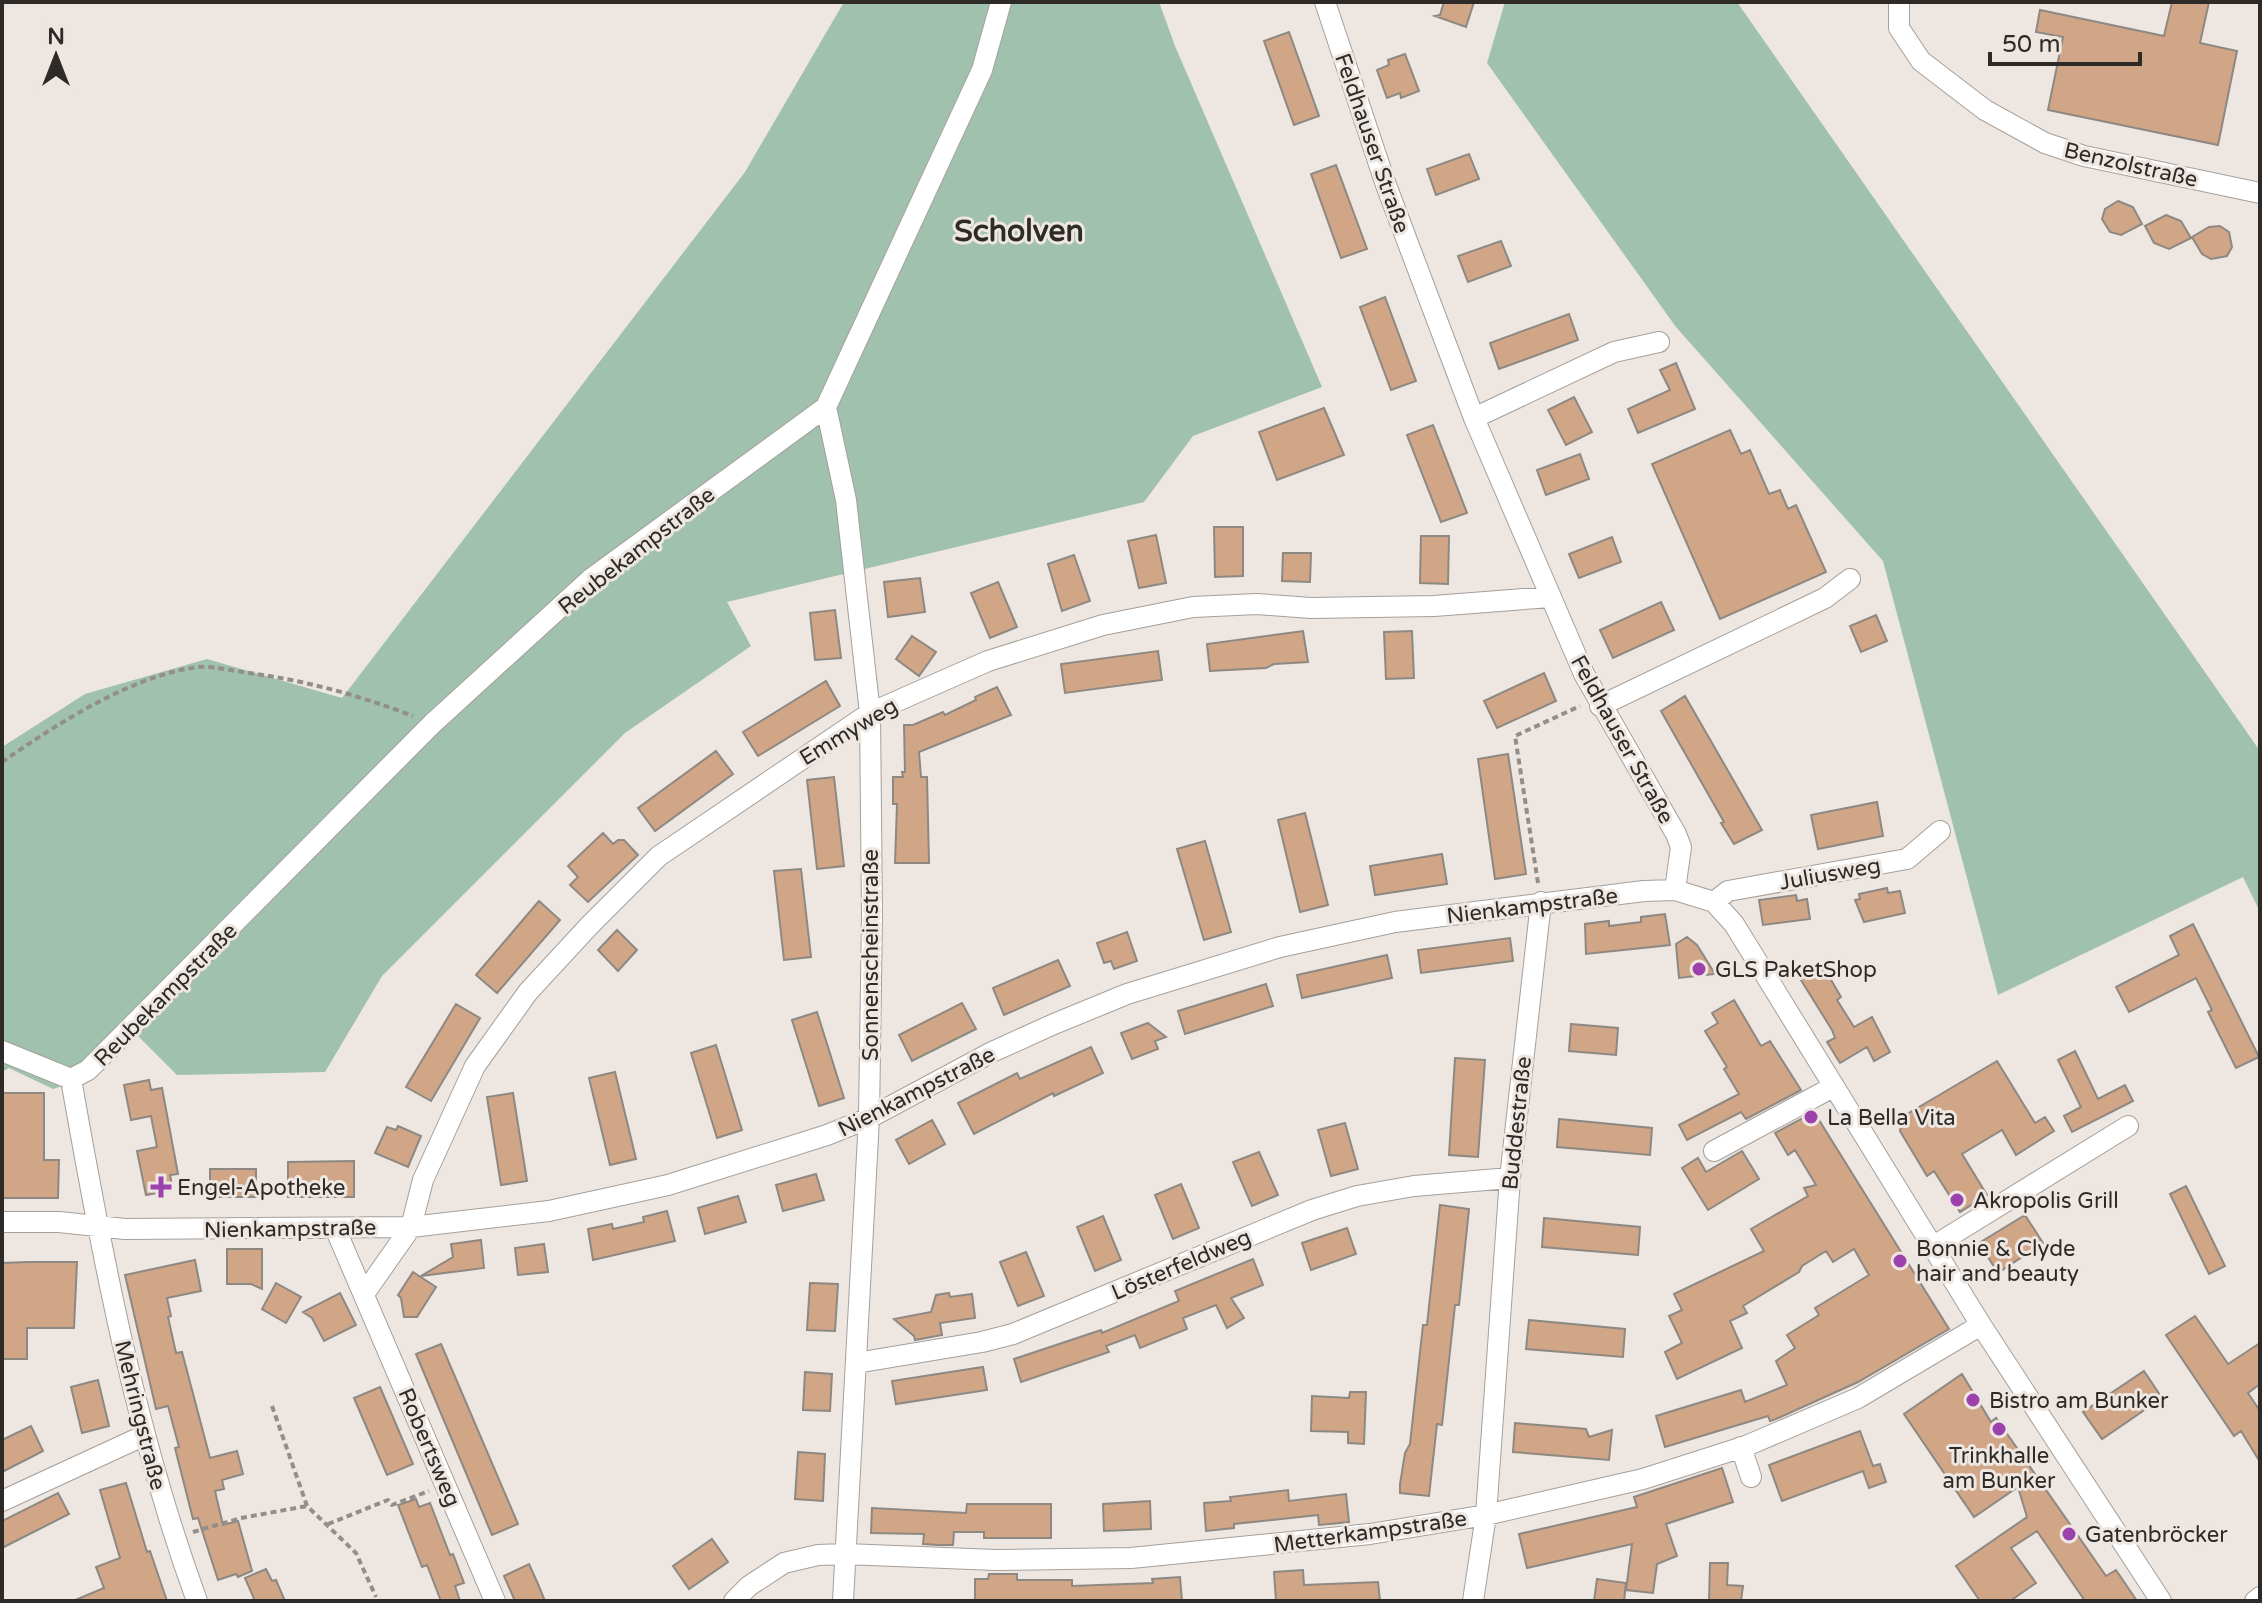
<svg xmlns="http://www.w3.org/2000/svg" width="2262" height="1603" viewBox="0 0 2262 1603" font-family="'Varela Round',sans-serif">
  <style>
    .green { fill: #a0c1ae }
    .building { fill: #d0a687; stroke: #8e8883; stroke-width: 2 }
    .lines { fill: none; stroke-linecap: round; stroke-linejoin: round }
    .minor-casing { stroke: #a69f9a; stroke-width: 22 }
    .path { stroke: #938e8a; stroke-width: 4; stroke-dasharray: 6 4; stroke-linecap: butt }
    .minor { stroke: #fff; stroke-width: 20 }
    .poi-dot { fill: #9d42ad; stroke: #ede6e1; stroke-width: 3 }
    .labels { text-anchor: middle; stroke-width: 6; stroke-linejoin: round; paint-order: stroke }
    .street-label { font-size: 22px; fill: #2d2a28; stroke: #ede6e1 }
    .poi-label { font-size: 22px; fill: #2d2a28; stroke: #ede6e1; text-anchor: start }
    .district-label { font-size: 30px; font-weight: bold; fill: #2d2a28; stroke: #ede6e1 }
  </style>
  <rect width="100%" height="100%" fill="#ede6e1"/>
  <!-- green -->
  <path class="green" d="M844 2H1159L1175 46 1322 387 1193 436 1144 502 727 602 751 646 625 733 382 976 325 1072 177 1075 134 1032 94 1076 53 1089 9 1068 2 1072V747L85 694 207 659 342 698 745 172Z
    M1505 2H1737L2260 751V912L2243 877 1998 995 1883 561 1676 327 1487 63Z"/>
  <!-- building -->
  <path class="building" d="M1444 2H1474L1466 27 1435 16 1440 15Z
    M2172 2H2209L2200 43 2237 51 2218 145 2048 110 2063 37 2036 32 2040 10 2164 36Z
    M1289 32 1319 116 1294 125 1264 41Z
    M1405 54 1419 91 1401 98 1400 93 1387 98 1377 70 1389 65 1388 60Z
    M1469 154 1479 179 1436 195 1427 169Z
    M1336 165 1367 249 1341 258 1311 174Z
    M2118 201 2133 207 2142 224 2121 235 2110 232 2102 219 2105 209Z
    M2166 215 2181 221 2191 238 2169 249 2154 243 2145 226Z
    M2220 226 2229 232 2232 247 2227 256 2211 259 2202 254 2192 237 2209 227Z
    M1501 241 1511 266 1468 282 1458 256Z
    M1385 297 1416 381 1391 390 1360 307Z
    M1569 314 1578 340 1499 369 1490 343Z
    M1676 363 1695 409 1638 433 1628 409 1670 390 1660 370Z
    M1574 397 1592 432 1566 445 1548 410Z
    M1324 408 1344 455 1277 480 1259 432Z
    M1433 425 1467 513 1441 522 1407 435Z
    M1730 430 1741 454 1750 450 1769 494 1780 490 1788 509 1796 505 1826 572 1720 619 1652 464Z
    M1580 454 1589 479 1546 495 1537 470Z
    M1214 527H1243V576L1215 577Z
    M1156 535 1166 583 1139 588 1128 541Z
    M1421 536H1449L1448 584 1420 583Z
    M1612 537 1621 562 1579 578 1569 554Z
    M1283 553H1311L1310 582 1282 581Z
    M1074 555 1090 601 1062 611 1048 564Z
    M920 578 925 612 888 617 884 582Z
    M998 582 1017 627 990 638 971 593Z
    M1661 602 1674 630 1613 658 1600 630Z
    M835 610 841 658 815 660 810 613Z
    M1876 615 1887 641 1861 652 1850 626Z
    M1303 631 1308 662 1274 664 1266 668 1210 671 1207 644Z
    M1412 631 1414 678 1386 679 1384 632Z
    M912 636 936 652 919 676 896 659Z
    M1158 651 1162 680 1065 693 1061 664Z
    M1544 673 1556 701 1497 728 1484 701Z
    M826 681 840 706 758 756 743 732Z
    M997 687 1011 715 919 752 921 777H927L929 863H895L897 804H893V777H903L902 772H905L904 725H913L943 712 945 715 976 700 975 697Z
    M1685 696 1762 830 1734 844 1721 823 1724 822 1661 711Z
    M716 751 733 774 655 831 638 808Z
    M1508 754 1526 874 1495 879 1478 759Z
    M834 777 844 866 817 869 807 780Z
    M1877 802 1883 836 1818 849 1811 815Z
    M1305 813 1328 905 1300 912 1278 820Z
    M603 833 613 844 618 840H624L638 855 588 902 570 885 578 877 568 866Z
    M1205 841 1231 932 1204 940 1177 849Z
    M1442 854 1447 884 1375 895 1370 866Z
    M801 869 811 957 784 960 774 871Z
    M1887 888 1888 893 1900 891 1905 913 1864 922 1855 900 1860 899 1859 894Z
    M1796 895 1797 901 1807 899 1810 919 1763 925 1759 900Z
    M539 901 560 920 497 993 476 975Z
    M1665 914 1670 945 1586 954 1585 924 1609 921V926L1641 922V917Z
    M2193 924 2259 1057 2236 1068 2208 1012 2212 1010 2196 978 2129 1012 2116 987 2179 955 2170 936Z
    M617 930 637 950 618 971 598 950Z
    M1127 932 1137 961 1114 969 1111 961 1104 963 1097 943Z
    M1687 937 1697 945 1715 974 1679 978 1676 944Z
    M1510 938 1513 961 1421 973 1418 950Z
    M1387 955 1392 978 1302 998 1297 975Z
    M1058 960 1070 986 1004 1015 993 988Z
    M1823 966 1841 997 1837 1000 1854 1027 1872 1017 1890 1052 1874 1061 1867 1047 1840 1063 1827 1042 1835 1038 1832 1030 1801 980Z
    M1266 984 1273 1006 1185 1034 1178 1011Z
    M1734 1000 1761 1046 1770 1041 1801 1090 1746 1119 1741 1112 1687 1140 1679 1125 1739 1094 1724 1069 1727 1067 1705 1031 1718 1023 1712 1013Z
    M962 1003 976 1029 912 1061 899 1035Z
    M456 1004 480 1018 431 1101 406 1087Z
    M817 1012 844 1098 819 1106 792 1020Z
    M1148 1023 1166 1037 1155 1041 1158 1049 1132 1059 1121 1033Z
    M1571 1024 1618 1028 1616 1055 1569 1051Z
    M716 1045 742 1130 717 1138 691 1053Z
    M1091 1047 1103 1073 1054 1096 1053 1093 974 1134 958 1103 1017 1073 1020 1079Z
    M2075 1051 2098 1099 2125 1085 2133 1101 2072 1132 2064 1116 2081 1107 2058 1060Z
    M1455 1058 1485 1060 1478 1157 1449 1155Z
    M1997 1061 2035 1123 2045 1117 2054 1131 2016 1155 2002 1130 1962 1154 1987 1195 1960 1212 1934 1171 1927 1176 1900 1131 1902 1117Z
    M615 1072 636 1159 610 1165 589 1078Z
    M149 1080 151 1090 162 1088 178 1174 170 1175 173 1190 146 1195 137 1151 157 1147 151 1116 131 1120 124 1085Z
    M2 1093H44V1160H59L58 1198H2Z
    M513 1093 527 1181 501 1185 487 1097Z
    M1814 1112 1949 1329 1858 1382 1776 1419 1770 1421 1768 1416 1665 1447 1656 1416 1741 1390 1745 1402 1787 1385 1776 1361 1795 1348 1787 1335 1819 1315 1815 1308 1869 1275 1854 1249 1833 1262 1826 1251 1802 1266 1799 1272 1743 1306 1747 1313 1730 1321 1742 1348 1677 1379 1665 1352 1682 1343 1669 1316 1682 1310 1674 1294 1764 1251 1751 1229 1808 1196 1804 1188 1816 1185 1795 1150 1788 1155 1775 1133Z
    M1559 1119 1652 1128 1650 1155 1557 1147Z
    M932 1120 945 1144 909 1164 896 1140Z
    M1345 1123 1358 1169 1331 1176 1318 1130Z
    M398 1126 421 1136 408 1167 375 1153 387 1127 396 1130Z
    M1742 1151 1759 1179 1708 1210 1682 1168 1698 1158 1706 1172Z
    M1259 1152 1278 1195 1252 1206 1233 1162Z
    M354 1161V1197H288V1162Z
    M210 1169H256V1197H210Z
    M816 1174 824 1200 783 1211 776 1185Z
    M1181 1184 1199 1228 1173 1239 1155 1195Z
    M2186 1186 2225 1266 2209 1274 2170 1194Z
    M738 1196 746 1222 705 1234 698 1208Z
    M1440 1205 1469 1209 1459 1305H1455L1442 1425 1437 1424 1429 1496 1400 1493V1484L1405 1453 1410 1444 1423 1325H1427Z
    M667 1211 675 1241 593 1260 588 1229 612 1224 613 1229 644 1222 643 1217Z
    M2025 1215 2043 1243 1998 1273 1979 1243Z
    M1103 1216 1121 1260 1095 1271 1077 1227Z
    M1544 1218 1640 1227 1638 1255 1542 1247Z
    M1347 1228 1356 1254 1311 1270 1302 1243Z
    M481 1240 484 1268 421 1276 453 1257 451 1244Z
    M544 1244 548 1272 518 1275 515 1248Z
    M227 1249H262V1289L251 1284H227Z
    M1026 1252 1044 1296 1018 1306 1000 1262Z
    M1253 1259 1263 1285 1231 1298 1244 1318 1227 1328 1216 1305 1183 1318 1187 1329 1140 1348 1135 1335 1106 1346 1109 1352 1021 1382 1014 1359 1101 1330 1102 1333 1179 1301 1175 1291Z
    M195 1260 201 1291 167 1298 171 1316 168 1317 176 1353 182 1352 210 1458 237 1451 243 1474 222 1480 224 1489 215 1491 223 1525 238 1521 252 1571 238 1577 236 1574 218 1580 198 1518 193 1519 175 1448 179 1447 168 1406 156 1409 125 1275Z
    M28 1262H77L74 1328H27V1359H2V1263Z
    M413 1272 436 1287 417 1317H404L401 1298 398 1295Z
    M276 1283 301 1297 286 1323 262 1309Z
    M810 1283 838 1284 835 1331 807 1330Z
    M340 1293 356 1325 324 1341 312 1318 303 1312Z
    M949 1293 950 1297 972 1294 975 1318 940 1323 942 1335 915 1340 914 1336 894 1319 931 1312 936 1295Z
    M2195 1316 2228 1364 2260 1343V1384L2248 1393 2260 1411V1462L2241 1431 2234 1436 2166 1335Z
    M1529 1320 1625 1329 1623 1357 1526 1349Z
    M441 1344 518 1524 492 1535 416 1354Z
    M983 1367 987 1390 896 1404 892 1381Z
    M2144 1371 2162 1398 2102 1439 2083 1412Z
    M805 1372 832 1374 830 1411 803 1410Z
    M1962 1374 1991 1422 1996 1418 2106 1576 2116 1570 2137 1601H2085L2037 1531 2011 1548 2036 1583 2010 1601H1980L1956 1566 2027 1517 2018 1487 1974 1517 1904 1414Z
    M98 1380 109 1426 82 1433 71 1387Z
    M380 1387 413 1464 387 1475 354 1398Z
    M1350 1392H1366L1364 1444 1348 1443V1432L1311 1431 1312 1396 1349 1398Z
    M1515 1423 1586 1429 1589 1437 1612 1430 1609 1460 1513 1452Z
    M31 1426 43 1451 2 1472V1440Z
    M1860 1431 1873 1466 1880 1464 1886 1482 1869 1488 1863 1471 1782 1501 1769 1465Z
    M798 1452 825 1454 823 1501 795 1499Z
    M1722 1468 1733 1502 1666 1524 1677 1556 1657 1564 1653 1593 1626 1590 1632 1544 1527 1568 1519 1534 1637 1507 1634 1497Z
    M126 1483 147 1552 150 1551 167 1601H73L104 1588 96 1567 120 1558 100 1490Z
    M1288 1490 1289 1501 1346 1494 1349 1522 1319 1525 1318 1515 1234 1524V1528L1206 1531 1204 1503 1231 1501 1230 1497Z
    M58 1493 69 1514 2 1548V1521Z
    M416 1499 419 1507 430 1503 450 1555 453 1554 464 1583 455 1586 460 1601H441L427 1565 422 1567 398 1505Z
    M1150 1501 1151 1529 1104 1531 1103 1504Z
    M967 1504H1051V1538H984V1532H954L953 1545H939L923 1544 924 1534 871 1533 872 1508 966 1513Z
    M712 1539 728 1562 689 1589 673 1566Z
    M1710 1563H1728L1727 1585 1743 1586 1741 1601H1709Z
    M529 1564 538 1584 545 1601H515L504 1576Z
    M266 1569 272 1581 276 1580 285 1601H255L245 1578Z
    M1303 1570 1304 1585 1378 1582 1380 1601H1276L1274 1572Z
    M989 1574H1017V1580H1072V1586L1153 1583 1152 1579 1180 1577 1182 1601H975V1579H988Z
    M1597 1579 1626 1583 1624 1601H1594Z"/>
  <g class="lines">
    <!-- minor casing -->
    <g class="minor-casing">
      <path id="minor" d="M1325 2 1386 185 1474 418 1584 674 1676 834 1681 847 1675 890
        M1899 2V28L1921 61 1985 110 2045 143 2084 156 2260 193
        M826 407 846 500 870 713 872 916 869 1118 843 1601
        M1474 418 1614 352 1659 342
        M1600 706 1825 598 1850 579
        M1714 902 1728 891 1907 859 1940 831
        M2 1051 71 1079
        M71 1079 88 1070 432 724 592 578 826 407 982 70 1001 2
        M71 1079C102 1256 135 1431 197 1601
        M1714 1151 1833 1087
        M2 1222H59L125 1229 411 1227 549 1211 668 1185 827 1135 869 1118 992 1052 1054 1024 1127 994 1280 947 1395 922 1644 891 1675 890 1714 902 1734 924 1981 1325 2161 1601
        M335 1228 495 1601
        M1932 1247 2128 1126
        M364 1294 411 1227 423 1180 475 1066 528 992 589 926 659 856 870 713 988 661 1103 625 1193 607 1257 604 1311 608 1434 606 1550 597
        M856 1363 982 1342 1013 1334 1312 1210 1357 1196 1414 1186 1510 1178
        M1741 1447 1751 1477
        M2 1501 143 1436
        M734 1601 749 1586 784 1563 818 1555 845 1554 996 1560 1131 1558 1370 1534 1486 1515 1643 1479 1746 1446 1858 1398 1981 1325
        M1473 1601 1486 1515 1510 1178 1541 902
        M2255 1601 2260 1597"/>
    </g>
    <!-- path -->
    <path class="path" d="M2 762C57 724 132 675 199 667 213 666 229 670 242 672 303 680 356 694 413 716
      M1538 883 1515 736 1580 706
      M272 1406 307 1506 356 1553 376 1597
      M328 1524 388 1500 392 1505 429 1491
      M193 1532 241 1518 307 1506"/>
    <!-- minor -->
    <use href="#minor" class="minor"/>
  </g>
  <!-- markers -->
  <g class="poi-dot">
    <circle cx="1699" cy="969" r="8"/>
    <circle cx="1811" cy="1117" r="8"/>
    <path d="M157 1175h8v8h8v8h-8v8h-8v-8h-8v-8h8z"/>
    <circle cx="1957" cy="1200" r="8"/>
    <circle cx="1900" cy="1261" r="8"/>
    <circle cx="1973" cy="1400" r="8"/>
    <circle cx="1999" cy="1429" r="8"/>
    <circle cx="2069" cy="1534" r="8"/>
  </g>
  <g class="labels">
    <!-- street labels -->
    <g class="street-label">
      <text transform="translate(1373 143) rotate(71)" y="8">Feldhauser Straße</text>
      <text transform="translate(2131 164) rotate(13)" y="8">Benzolstraße</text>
      <text transform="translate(636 550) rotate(-38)" y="8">Reubekampstraße</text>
      <text transform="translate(848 731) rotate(-31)" y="8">Emmyweg</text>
      <text transform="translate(1623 739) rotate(61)" y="8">Feldhauser Straße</text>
      <text transform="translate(1830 873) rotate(-10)" y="8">Juliusweg</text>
      <text transform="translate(1532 905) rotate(-7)" y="8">Nienkampstraße</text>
      <text transform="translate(870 955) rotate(-90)" y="8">Sonnenscheinstraße</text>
      <text transform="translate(165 994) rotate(-45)" y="8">Reubekampstraße</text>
      <text transform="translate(916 1091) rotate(-27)" y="8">Nienkampstraße</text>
      <text transform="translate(1516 1123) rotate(-84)" y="8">Buddestraße</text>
      <text transform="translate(290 1228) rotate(-1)" y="8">Nienkampstraße</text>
      <text transform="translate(1181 1264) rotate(-23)" y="8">Lösterfeldweg</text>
      <text transform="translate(141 1415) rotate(76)" y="8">Mehringstraße</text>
      <text transform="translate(430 1447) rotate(67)" y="8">Robertsweg</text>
      <text transform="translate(1370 1531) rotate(-8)" y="8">Metterkampstraße</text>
    </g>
    <!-- poi labels -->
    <g class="poi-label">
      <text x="1715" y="977">GLS PaketShop</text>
      <text x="1827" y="1125">La Bella Vita</text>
      <text x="177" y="1195">Engel-Apotheke</text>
      <text x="1973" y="1208">Akropolis Grill</text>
      <text x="1916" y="1256">Bonnie &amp; Clyde<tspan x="1916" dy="25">hair and beauty</tspan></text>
      <text x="1989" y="1408">Bistro am Bunker</text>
      <text x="1999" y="1463" text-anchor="middle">Trinkhalle<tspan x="1999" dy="25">am Bunker</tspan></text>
      <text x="2085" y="1542">Gatenbröcker</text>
    </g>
    <!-- district labels -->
    <g class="district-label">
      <text x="1019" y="241">Scholven</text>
    </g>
  </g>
  <!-- border -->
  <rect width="2262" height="1603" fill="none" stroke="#2d2a28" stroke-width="8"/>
  <!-- north arrow -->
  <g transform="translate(56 56)" stroke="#ede6e1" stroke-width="6" paint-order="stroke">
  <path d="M0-6L14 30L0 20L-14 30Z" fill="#2d2a28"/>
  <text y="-12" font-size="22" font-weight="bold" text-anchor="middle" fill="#2d2a28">N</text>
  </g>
  <!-- scale -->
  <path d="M1990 52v12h150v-12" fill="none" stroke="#2d2a28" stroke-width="4"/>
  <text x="2002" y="52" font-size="24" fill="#2d2a28" stroke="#ede6e1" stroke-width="6" paint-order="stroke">50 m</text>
</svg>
